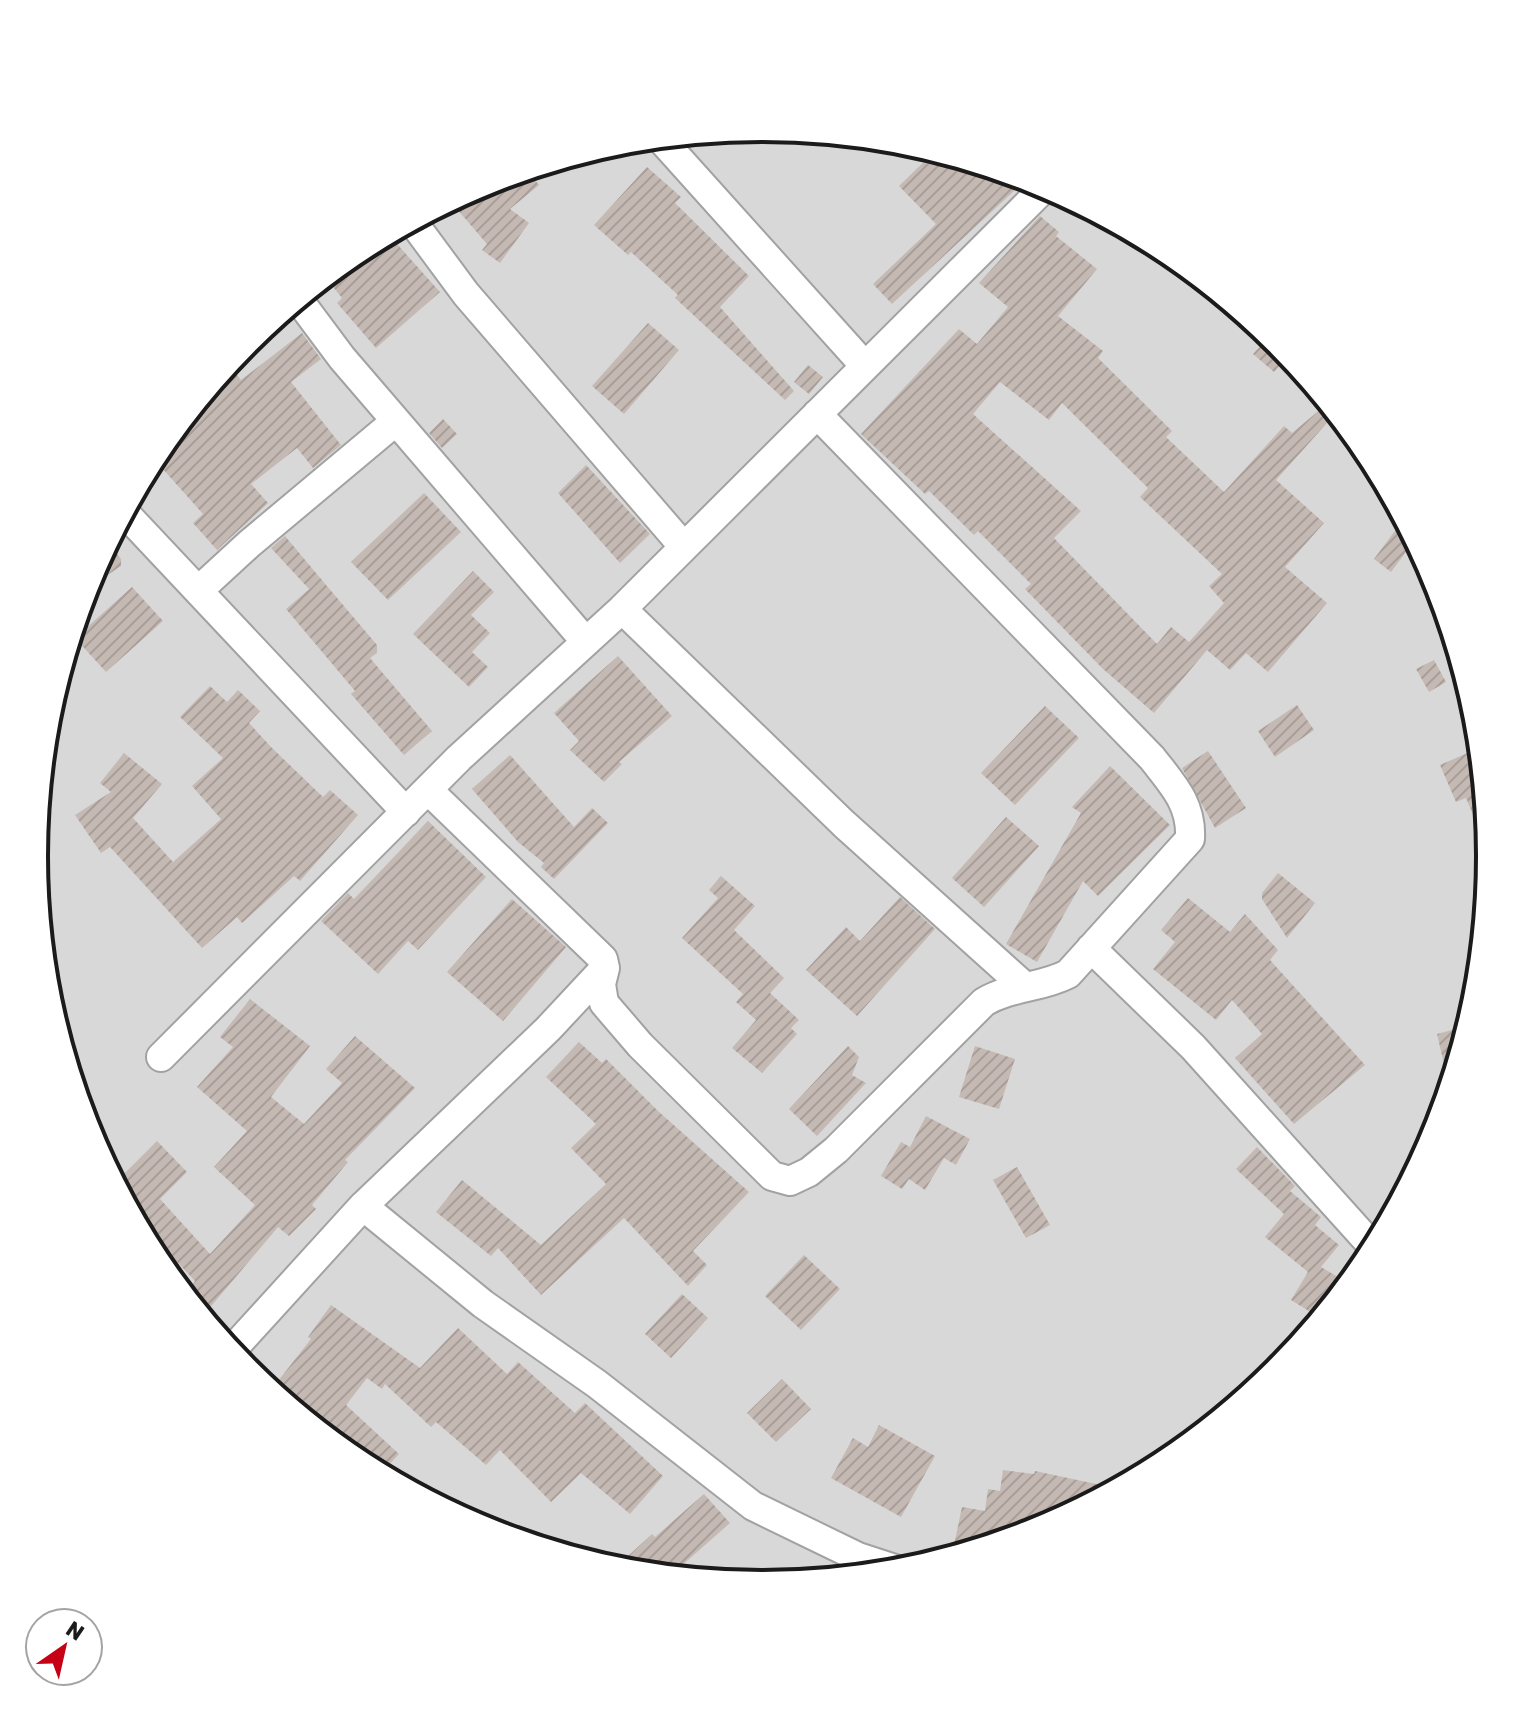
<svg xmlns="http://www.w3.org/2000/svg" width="1524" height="1711" viewBox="0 0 1524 1711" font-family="Rubik,sans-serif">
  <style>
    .residential { fill: #d9d8d8 }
    .building { fill: url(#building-hatch); fill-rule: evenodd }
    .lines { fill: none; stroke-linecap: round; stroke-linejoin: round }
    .minor-casing { stroke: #a2a2a2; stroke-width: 32 }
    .minor { stroke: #fff; stroke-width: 28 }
    .rim { fill: none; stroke: #1b1b1b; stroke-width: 4 }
  </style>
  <defs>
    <pattern id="building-hatch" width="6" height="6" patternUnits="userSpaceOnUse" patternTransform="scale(2)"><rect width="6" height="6" fill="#c5b9b3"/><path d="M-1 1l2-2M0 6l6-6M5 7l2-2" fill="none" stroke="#a99e99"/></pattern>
  </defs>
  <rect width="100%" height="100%" fill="#ede7e0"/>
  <!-- residential -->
  <path class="residential" d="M36 856a726 726 0 1 1 1452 0a726 726 0 1 1-1452 0Z"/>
  <!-- building -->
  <path class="building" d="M935 151 1027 179 892 304 873 284 936 224 899 186Z
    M647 167 681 197 675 203 749 276 720 307 794 391 785 400 675 298 678 295 631 252 628 255 594 225Z
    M526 170 539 185 510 209 529 223 500 263 482 250 487 244 450 201 484 183Z
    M1040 216 1059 232 1056 236 1097 269 1058 316 1103 351 1098 358 1172 431 1166 437 1224 492 1284 426 1292 433 1328 403 1336 413 1276 480 1324 523 1285 567 1327 603 1268 672 1246 653 1230 670 1207 650 1154 713 1103 669 1025 589 1031 584 978 531 974 535 929 491 925 494 861 434 959 329 977 344 1008 307 979 283ZM1000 382 1049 420 1062 403 1148 488 1140 497 1222 574 1209 586 1224 603 1189 642 1171 627 1157 644 1054 538 1081 511 973 414Z
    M388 234 440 292 376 348 337 303 342 298 325 277 358 250Z
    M648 323 679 350 624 414 592 386Z
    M302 333 321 359 291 382 341 445 313 468 297 448 251 484 268 503 217 550 193 523 203 514 153 458 228 364 241 380Z
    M1266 340 1286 358 1274 372 1253 354Z
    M808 365 823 377 809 394 794 382Z
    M443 419 457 434 442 448 429 433Z
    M586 465 650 534 620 563 558 493Z
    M424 493 461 532 388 600 351 562Z
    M1400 524 1415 540 1391 572 1374 559Z
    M285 536 321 579 309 589 271 548Z
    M108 542 121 559V566L85 590Z
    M473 571 494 592 471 615 490 633 472 652 488 667 469 687 413 634Z
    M321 579 377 645V653L370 658 432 731 404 755 351 694 355 691 286 609Z
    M132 587 163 621 106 672 75 638Z
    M618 656 672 716 619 762 622 764 604 782 570 750 579 741 554 713Z
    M1434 660 1446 682 1429 692 1416 669Z
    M210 686 227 702 238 690 260 711 249 723 272 748 323 797 330 790 358 815 300 881 294 876 242 923 237 917 202 948 110 847 101 853 75 815 111 792 100 783 124 753 162 784 133 818 173 862 221 819 192 786 223 758 180 717Z
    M1297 705 1314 730 1275 757 1258 731Z
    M1045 706 1079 738 1015 805 981 773Z
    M1479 748 1488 840 1484 841 1466 798 1456 802 1440 765Z
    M1208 751 1246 808 1215 828 1182 768Z
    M510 755 574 827 592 808 608 823 554 879 541 867 544 863 518 842 472 789Z
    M1110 766 1170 825 1098 896 1083 881 1037 962 1006 944 1081 813 1072 807Z
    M1006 817 1039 846 984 907 952 878Z
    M428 821 486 877 418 950 408 941 378 974 321 921 348 893 354 899Z
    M1278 873 1315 903 1287 938 1262 899V893Z
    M721 876 755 906 734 930 784 978 770 993 799 1020 791 1028 797 1034 762 1073 732 1048 756 1020 736 1002 743 994 682 938 718 898 709 890Z
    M900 897 935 929 857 1016 806 970 846 927 860 941Z
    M1188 898 1230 932 1245 914 1278 950 1270 960 1365 1065 1294 1124 1235 1058 1262 1034 1232 1000 1216 1020 1153 969 1175 942 1161 930Z
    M512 899 566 947 503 1021 447 972Z
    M250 999 310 1046 271 1097 304 1124 342 1083 326 1069 355 1036 415 1088 345 1160 348 1162 312 1205 316 1209 289 1236 278 1227 207 1311 186 1295 195 1281 139 1221 137 1223 115 1183 157 1141 187 1172 160 1199 210 1254 255 1205 214 1167 247 1131 197 1087 233 1047 220 1037Z
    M1467 1026 1465 1033 1449 1086 1437 1034Z
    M579 1042 602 1063 606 1059 658 1111 749 1192 693 1251 707 1265 688 1286 624 1218 541 1295 498 1248 491 1256 436 1212 462 1180 541 1245 606 1184 571 1148 596 1124 546 1077Z
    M848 1046 859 1057 852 1075 866 1083 817 1136 789 1109Z
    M975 1046 1015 1059 999 1109 959 1097Z
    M926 1116 970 1139 956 1165 944 1158 925 1190 909 1179 902 1189 881 1176 901 1142 910 1147Z
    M1257 1147 1295 1186 1290 1191 1321 1217 1315 1225 1339 1245 1321 1267 1348 1283 1320 1318 1291 1300 1308 1272 1265 1237 1284 1214 1236 1169Z
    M1017 1167 1050 1225 1026 1238 993 1180Z
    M804 1255 840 1289 801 1330 765 1296Z
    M682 1294 708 1318 671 1358 645 1334Z
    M331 1305 420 1368 458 1328 507 1374 518 1362 575 1413 585 1403 663 1476 630 1514 581 1473 551 1502 500 1450 486 1465 436 1422 431 1427 385 1384 382 1389 367 1378 346 1405 399 1454 381 1473 357 1461 271 1390 311 1339 308 1337Z
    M782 1379 811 1409 776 1442 747 1413Z
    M879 1425 935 1456 901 1517 831 1478 853 1438 868 1447Z
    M1003 1470 1034 1474 1035 1471 1115 1488 1040 1528 952 1555 962 1507 985 1511 988 1489 1000 1491Z
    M704 1494 730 1523 671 1575 641 1572 628 1556 652 1534 655 1537Z"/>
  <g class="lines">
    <!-- minor casing -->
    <g class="minor-casing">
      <path id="minor" d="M660 138 865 366
        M412 221 466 294 684 547
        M298 299 342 358 586 642
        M124 512 406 812
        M199 590 249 544 396 421
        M622 609 844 824 1024 986
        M428 790 603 959 605 968 601 984 604 1003 640 1045 772 1176 790 1181 809 1172 836 1150 984 1002C1011 986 1041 988 1068 974L1190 839C1192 804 1173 785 1152 758L817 414
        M1091 948 1193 1047 1374 1248
        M161 1057 459 758 622 609 1046 186
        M363 1206 483 1304 597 1384 753 1506 858 1557 898 1570
        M231 1351 363 1206 548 1029 605 968"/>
    </g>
    <!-- minor -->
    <use href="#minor" class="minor"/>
  </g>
  <!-- crop -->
  <path d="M0 0H1524V1711H0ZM48 856a714 714 0 1 1 1428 0a714 714 0 1 1-1428 0Z" fill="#fff" fill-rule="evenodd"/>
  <path class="rim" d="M48 856a714 714 0 1 1 1428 0a714 714 0 1 1-1428 0Z"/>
  <!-- north arrow -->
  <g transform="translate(64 1647) rotate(34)"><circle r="38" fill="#ffffff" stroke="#a4a4a4" stroke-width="2"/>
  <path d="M0-6L14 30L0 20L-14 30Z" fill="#c60015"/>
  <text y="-12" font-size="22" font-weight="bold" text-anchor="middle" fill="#1b1b1b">N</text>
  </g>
</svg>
